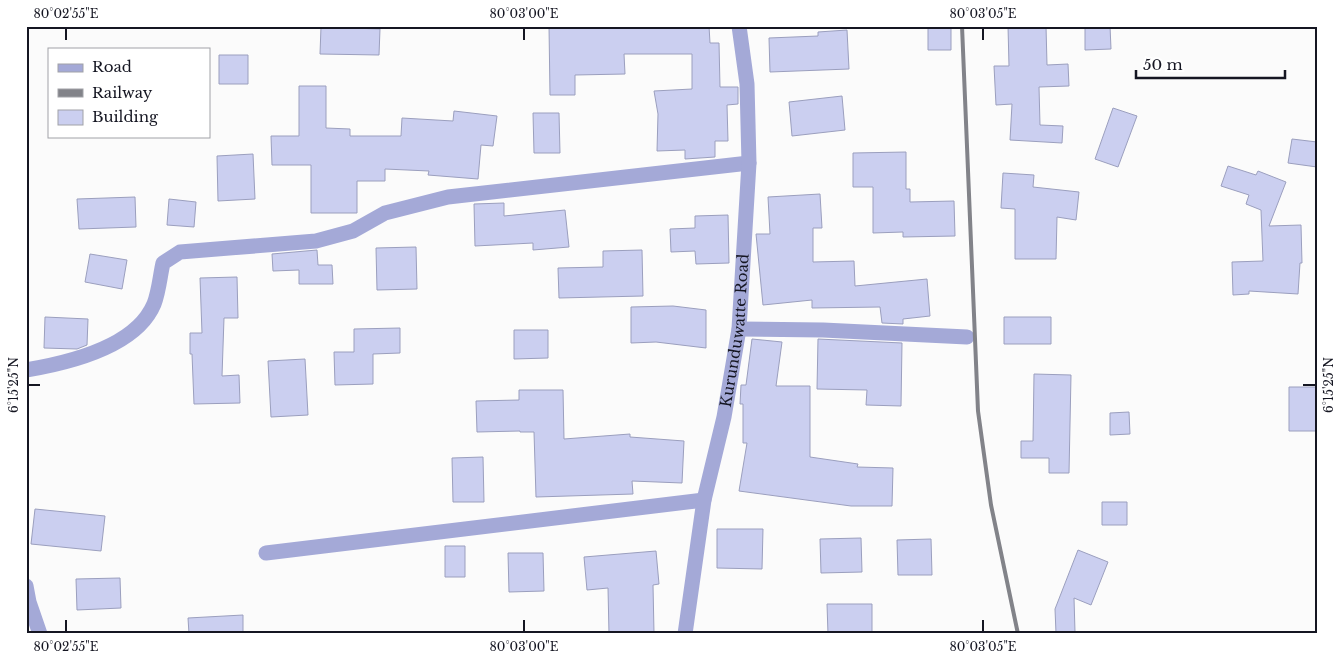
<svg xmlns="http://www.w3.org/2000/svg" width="1343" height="660" viewBox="0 0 1343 660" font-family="'Libre Baskerville',serif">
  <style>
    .building { fill: #cbcff0; stroke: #9b9fbe }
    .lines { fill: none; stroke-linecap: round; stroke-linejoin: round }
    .minor { stroke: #a4a9d7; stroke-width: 15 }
    .rail { stroke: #828389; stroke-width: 4 }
    .ticks { fill: none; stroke: #151622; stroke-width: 2 }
    .labels { text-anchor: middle; stroke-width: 4; stroke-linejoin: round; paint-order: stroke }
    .street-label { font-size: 15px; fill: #151622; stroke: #fff }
    .neatline { fill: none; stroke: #151622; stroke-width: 2 }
    .ticks-label { font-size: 12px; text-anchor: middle; fill: #151622 }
  </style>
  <rect width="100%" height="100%" fill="#fbfbfb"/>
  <!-- building -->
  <path class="building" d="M549 26H709L710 43H719L720 87H738V104L727 105 728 141H715V157L685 159V150L657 151 658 114 654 91 692 89V54H624L625 74 575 75V95H550Z
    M928 26H951V50H928Z
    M1008 26H1046L1047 65 1068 64 1069 86 1039 87 1040 125 1063 126 1062 143 1010 140 1012 104 996 105 994 66H1009Z
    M1085 26H1110L1111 49 1085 50Z
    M321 27 380 29 379 55 320 54Z
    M847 30 849 69 770 72 769 38 818 36V32Z
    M219 55H248V84H219Z
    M299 86H326V128L350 129V136H401L402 118 453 121 454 111 497 116 493 146 481 145 478 179 428 175 429 171 385 169V181H357V213H311V165H272L271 136H299Z
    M842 96 845 130 792 136 789 102Z
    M1113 108 1137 116 1118 167 1095 159Z
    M533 113H559L560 153H534Z
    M1292 139 1317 142V167L1288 163Z
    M906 152V189H910V202L954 201 955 236 903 237V232L873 233V187H853V153Z
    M253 154 255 199 218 201 217 156Z
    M1228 166 1256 175 1258 171 1286 182 1269 226 1301 225 1302 263H1300L1298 294 1249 291V294L1233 295 1232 262 1263 261 1261 210 1246 204 1249 195 1221 186Z
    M1003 173 1034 175 1033 187 1079 192 1076 220 1057 217 1056 259H1015V209L1001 208Z
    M820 194 822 228H813V262L854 261 855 286 927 279 930 316 903 319V324L882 323 880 307 812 308V300L763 305 756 234H770L768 197Z
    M135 197 136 227 79 229 77 199Z
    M169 199 196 202 194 227 167 225Z
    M504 203V216L565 210 569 247 533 250V243L475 246 474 204Z
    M728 215 729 263 696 264 695 251 671 252 670 229 695 228V216Z
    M416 247 417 289 377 290 376 248Z
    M317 250 318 265H332L333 284H299V270L273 271 272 254Z
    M642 250 643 296 559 298 558 268 603 267V251Z
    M90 254 127 260 122 289 85 282Z
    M237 277 238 318H224L222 376 239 375 240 403 194 404 192 354H190V333H202L200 278Z
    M673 306 706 310V348L656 342 631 343V307Z
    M45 317 88 319 87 345 77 349 44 348Z
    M1004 317H1051V344H1004Z
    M400 328V353L373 354V384L335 385 334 352H354V329Z
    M514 330H548V358L514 359Z
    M752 339 782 342 776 386H810V457L858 464 857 467 893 468 892 506H851L739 491 747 443H743V404H740L741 385H746Z
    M818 339 902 343 901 406 866 405 867 390 817 389Z
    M305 359 308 415 271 417 268 361Z
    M1034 374 1071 375 1069 473H1049V458H1021V441H1033Z
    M1289 387H1317V431H1289Z
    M519 390H563L564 439 630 434V437L684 441 682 483 632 481 633 494 536 497 534 432H520V431L477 432 476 401 519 400Z
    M1129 412 1130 434 1110 435V413Z
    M483 457 484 502H453L452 458Z
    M1102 502H1127V525H1102Z
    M35 509 105 516 101 551 31 544Z
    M717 529H763L762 569 717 568Z
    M861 538 862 572 821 573 820 539Z
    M931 539 932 575H898L897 540Z
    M445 546H465V577H445Z
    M1078 550 1108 562 1091 605 1074 598 1075 632 1056 633 1055 609Z
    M656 551 659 584 653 585 654 633 609 634 608 588 587 590 584 557Z
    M508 553H543L544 591 509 592Z
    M120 578 121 608 77 610 76 579Z
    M827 604H872V633L828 634Z
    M243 615V634H189L188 618Z"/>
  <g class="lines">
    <!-- minor -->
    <g class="minor">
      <path d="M739 329 823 330 967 337"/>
      <path d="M26 370C68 363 136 347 154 304 159 291 160 276 163 263L180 252 316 241 353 231 385 213 448 197 749 163"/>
      <path d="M266 553 704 500"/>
      <path d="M26 586 29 602 40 634"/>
      <path id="s1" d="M685 634 704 500 724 417 739 329 749 163 747 84 739 26"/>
    </g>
    <!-- rail -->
    <path class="rail" d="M962 26 978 411 991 505 1018 634"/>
  </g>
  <!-- ticks -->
  <path class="ticks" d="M66 28V40M524 28V40M983 28V40M28 385H40M1303 385H1316M66 620V632M524 620V632M983 620V632"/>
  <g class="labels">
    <!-- street labels -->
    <g class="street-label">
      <text dy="5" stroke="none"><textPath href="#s1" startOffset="308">Kurunduwatte Road</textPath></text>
    </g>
  </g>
  <!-- border -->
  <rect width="1343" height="660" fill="none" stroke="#ffffff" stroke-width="55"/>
  <!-- legend -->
  <rect x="48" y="48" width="162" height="90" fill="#ffffff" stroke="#a1a2a7"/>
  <rect x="58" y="64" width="25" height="8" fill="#a4a9d7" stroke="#a1a2a7"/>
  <text x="92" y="72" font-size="15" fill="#151622">Road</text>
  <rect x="58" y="89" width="25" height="8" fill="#828389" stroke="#a1a2a7"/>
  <text x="92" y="98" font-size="15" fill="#151622">Railway</text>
  <rect x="58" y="110" width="25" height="15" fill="#cbcff0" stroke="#a1a2a7"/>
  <text x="92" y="122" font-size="15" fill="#151622">Building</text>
  <!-- scale -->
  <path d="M1136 70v8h149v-8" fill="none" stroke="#151622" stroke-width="2.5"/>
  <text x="1143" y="70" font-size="15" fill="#151622" stroke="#ffffff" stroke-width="4" paint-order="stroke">50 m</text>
  <rect x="28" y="28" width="1288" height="604" class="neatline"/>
  <g class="ticks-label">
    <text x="66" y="18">80°02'55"E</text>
    <text x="524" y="18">80°03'00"E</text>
    <text x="983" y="18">80°03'05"E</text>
    <text transform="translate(14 385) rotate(-90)" y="4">6°15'25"N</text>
    <text transform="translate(1329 385) rotate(-90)" y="4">6°15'25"N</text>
    <text x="66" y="651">80°02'55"E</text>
    <text x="524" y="651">80°03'00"E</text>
    <text x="983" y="651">80°03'05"E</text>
  </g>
</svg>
